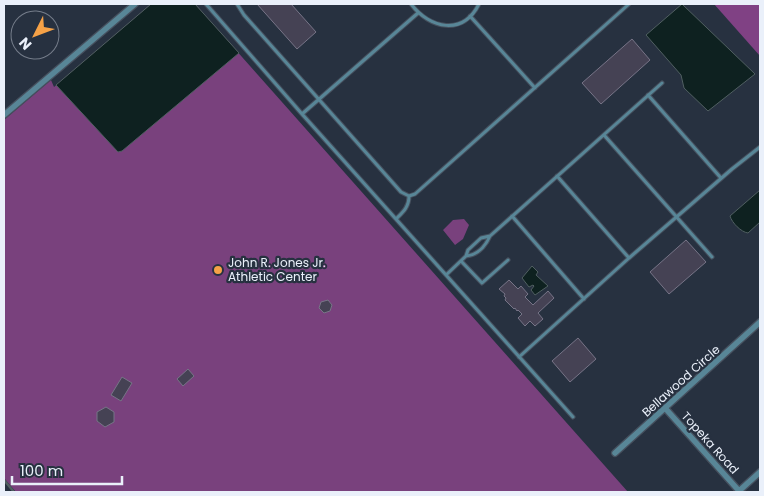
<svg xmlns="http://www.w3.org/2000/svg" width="764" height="496" viewBox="0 0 764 496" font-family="Poppins,sans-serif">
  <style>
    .green { fill: #79417d }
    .forest { fill: #804184 }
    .water { fill: #0e2120; stroke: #505f61 }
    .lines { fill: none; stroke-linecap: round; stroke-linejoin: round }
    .stream { stroke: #505f61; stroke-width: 2.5 }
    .building { fill: #454254; stroke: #777487 }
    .service-casing { stroke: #46505e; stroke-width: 5 }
    .minor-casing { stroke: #46505e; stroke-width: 8 }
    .service { stroke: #588697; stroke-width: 3 }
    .minor { stroke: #588697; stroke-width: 5.5 }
    .poi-dot { fill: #f6a247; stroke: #273140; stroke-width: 2 }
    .labels { text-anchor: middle; stroke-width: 4.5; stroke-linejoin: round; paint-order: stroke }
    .poi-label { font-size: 12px; fill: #eaf0fa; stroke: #273140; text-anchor: start }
    .street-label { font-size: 12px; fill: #eaf0fa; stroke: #273140 }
  </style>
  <rect width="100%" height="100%" fill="#273140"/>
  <!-- green -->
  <path class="green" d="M151 4H195L628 492H16L4 478V120L51 80 54 87Z
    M464 219 469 225 463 239 455 245 443 230 453 220Z"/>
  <!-- forest -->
  <path class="forest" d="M714 4H760V56Z"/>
  <!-- water -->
  <path class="water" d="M151 4H195L239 53 122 151 118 152 56 85Z
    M682 4 755 74 708 111 684 88 681 75 646 35Z
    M760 190V222L748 233C741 232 732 223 730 216Z
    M532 266 538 272 536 275 548 286 535 295 531 290 534 286 533 285 529 287 522 278Z"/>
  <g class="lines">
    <!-- stream -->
    <path class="stream" d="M4 480 14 492"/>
  </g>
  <!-- building -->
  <path class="building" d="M257 4H291L316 32 297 49Z
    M632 39 650 60 601 104 582 83Z
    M686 240 706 262 669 294 650 272Z
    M509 280 518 289 521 286 528 294 525 297 533 305 548 291 554 298 538 313 543 319 535 326 530 321 525 326 518 318 522 314 518 310 517 311 515 308 514 309 505 300 506 298 504 296 505 294 499 289Z
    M328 300 332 305 330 311 324 313 319 308 321 302Z
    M578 338 596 359 570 382 552 361Z
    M188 369 194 376 183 386 177 379Z
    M122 377 132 383 121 401 111 395Z
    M106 407 114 412V422L105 427 97 421V412Z"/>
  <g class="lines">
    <!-- service casing -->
    <g class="service-casing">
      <path id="service" d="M206 4 302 114 573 417
        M237 4 244 15 401 192 409 196 415 194 629 4
        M411 4C430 29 463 36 479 4
        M470 16 535 88
        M648 95 721 178
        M302 114 418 13
        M604 135 712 257
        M557 176 629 258 732 169 760 147
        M512 216 584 299
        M396 219C403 212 409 207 409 196
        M490 236 662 83
        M461 261 482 283 508 260
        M446 275 466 256 468 250 481 238 490 236C485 247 478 255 466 256
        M519 357 629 258"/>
    </g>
    <!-- minor casing -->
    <g class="minor-casing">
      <path id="minor" d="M4 115 135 4
        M665 408 740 492
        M615 453 760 322
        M739 491 760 472"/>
    </g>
    <!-- service -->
    <use href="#service" class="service"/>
    <!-- minor -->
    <use href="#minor" class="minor"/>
  </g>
  <!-- markers -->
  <circle class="poi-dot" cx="218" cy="270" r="5"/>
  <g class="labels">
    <!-- poi labels -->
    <g class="poi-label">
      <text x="228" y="267">John R. Jones Jr.<tspan x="228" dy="14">Athletic Center</tspan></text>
    </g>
    <!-- street labels -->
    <g class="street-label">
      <text transform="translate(681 381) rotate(-42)" y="4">Bellawood Circle</text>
      <text transform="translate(710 443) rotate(48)" y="4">Topeka Road</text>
    </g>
  </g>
  <!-- border -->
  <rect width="764" height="496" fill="none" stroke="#eaf0fa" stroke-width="10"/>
  <!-- north arrow -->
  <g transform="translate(35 35) rotate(228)"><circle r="24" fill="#273140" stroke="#757d8a"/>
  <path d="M0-4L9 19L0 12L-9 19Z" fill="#f6a247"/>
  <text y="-8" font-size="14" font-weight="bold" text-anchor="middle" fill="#eaf0fa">N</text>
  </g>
  <!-- scale -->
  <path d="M12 476v8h110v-8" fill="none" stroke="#eaf0fa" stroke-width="2.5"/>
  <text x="20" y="476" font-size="15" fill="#eaf0fa" stroke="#273140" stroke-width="4" paint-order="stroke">100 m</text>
</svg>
